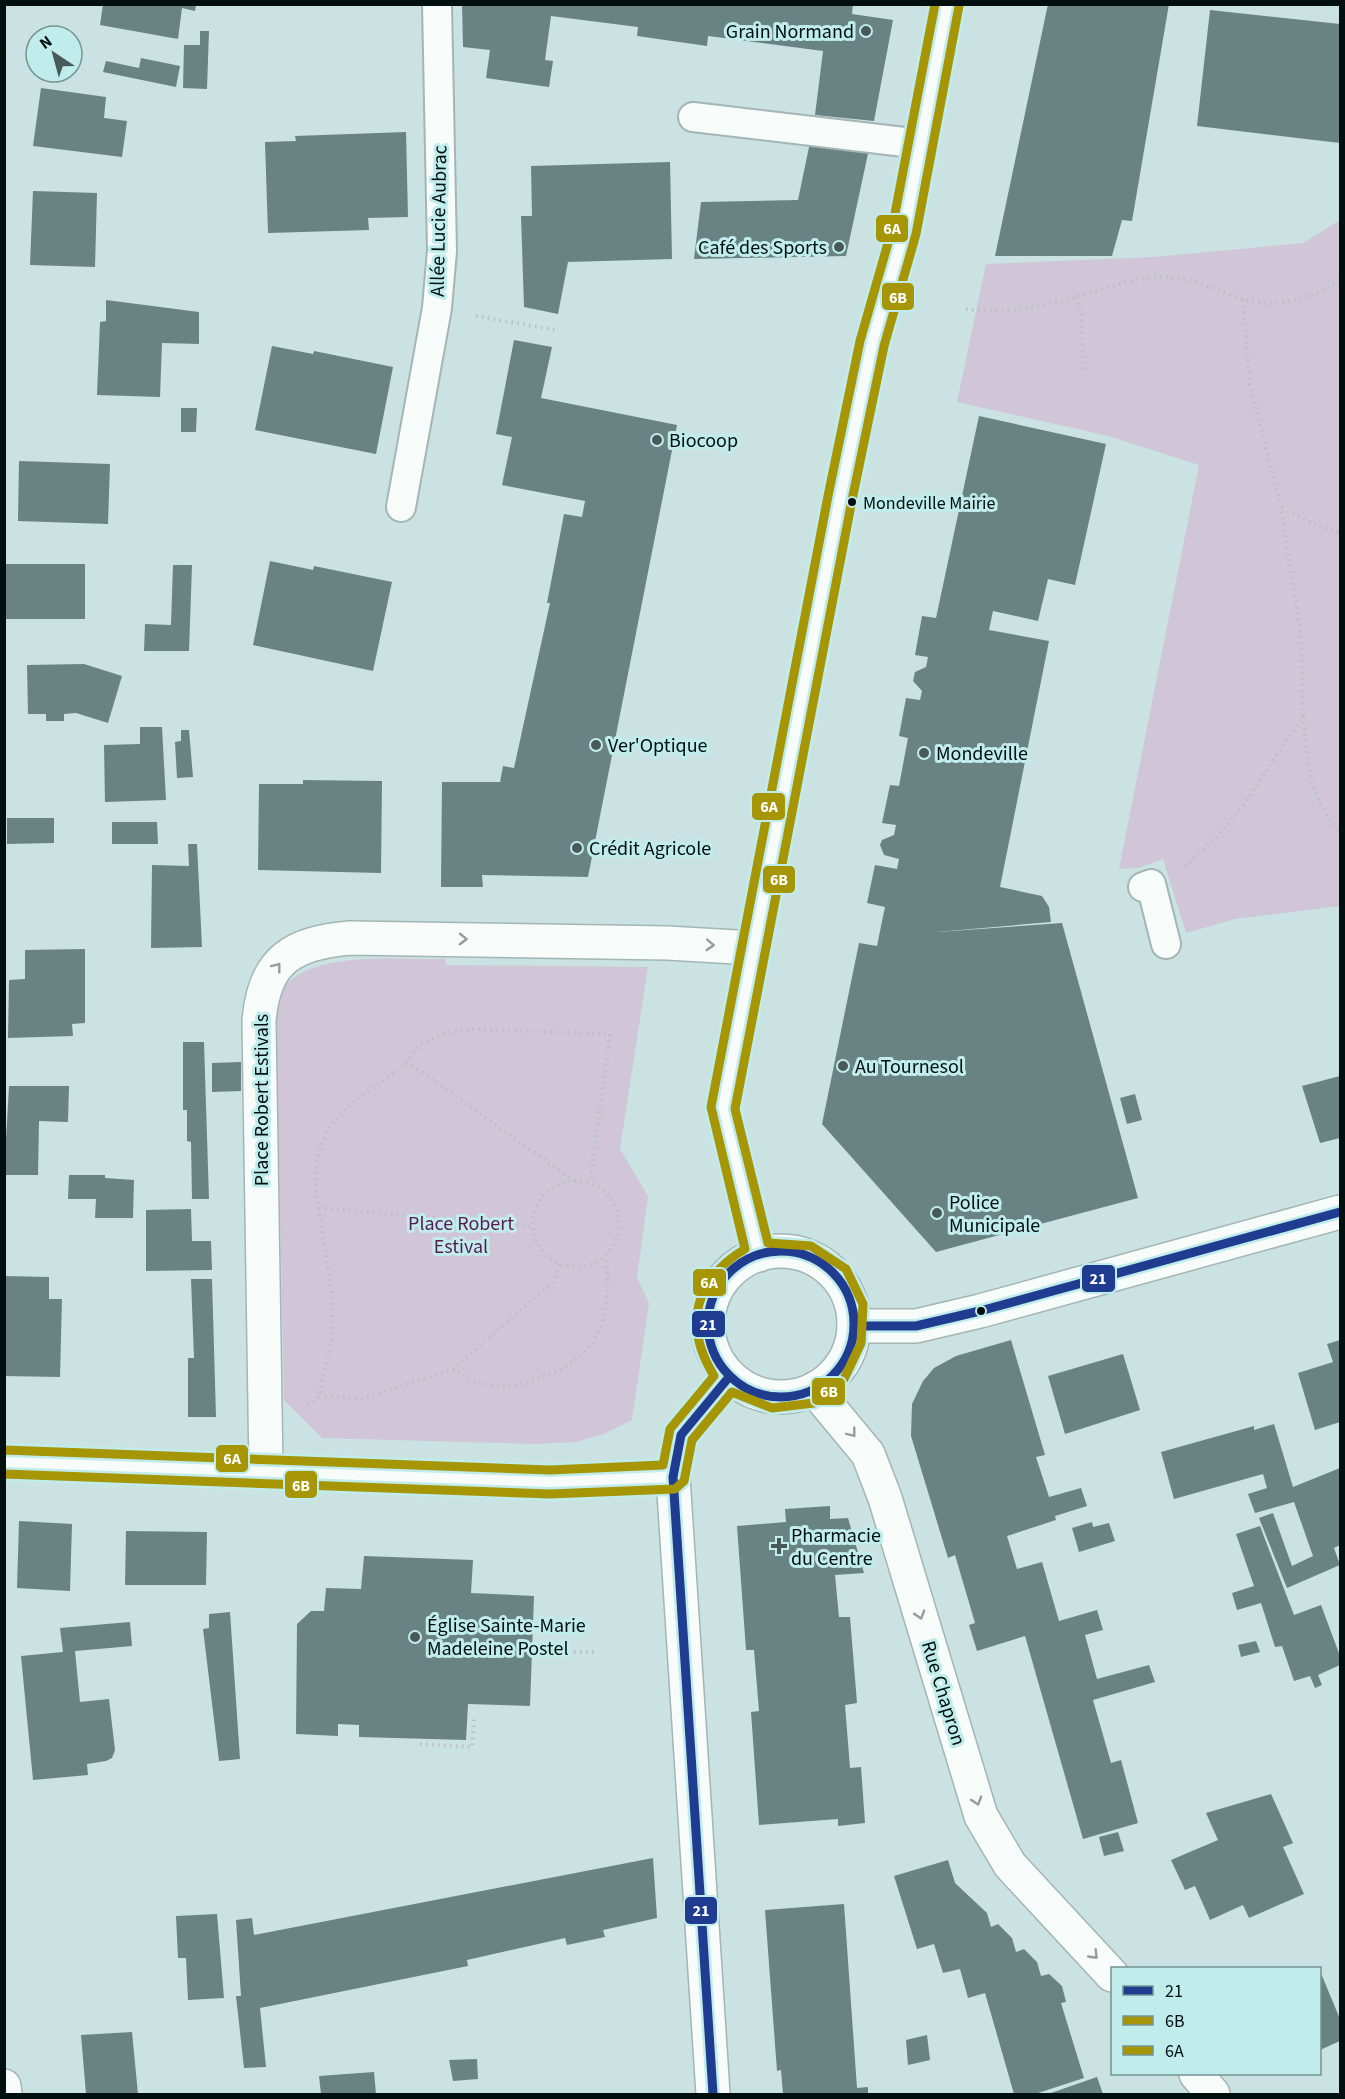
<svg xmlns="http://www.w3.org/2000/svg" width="1345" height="2099" font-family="'Source Sans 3',sans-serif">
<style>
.green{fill:#d0c6d7}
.building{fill:#698383}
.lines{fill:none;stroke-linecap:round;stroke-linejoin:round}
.service-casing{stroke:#a3b5b5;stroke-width:32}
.minor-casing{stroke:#a3b5b5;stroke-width:36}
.tertiary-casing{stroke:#a3b5b5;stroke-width:36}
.path{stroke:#bac1c1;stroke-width:4;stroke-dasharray:1.5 4.5;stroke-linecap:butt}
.service{stroke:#f7fbfa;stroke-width:28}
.minor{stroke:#f7fbfa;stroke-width:33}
.tertiary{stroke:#f7fbfa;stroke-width:33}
.bus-1-casing{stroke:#c0eceb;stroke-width:14}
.bus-2-casing{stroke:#c0eceb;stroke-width:14}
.bus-3-casing{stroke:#c0eceb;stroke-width:14}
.bus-1{stroke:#1f3c90;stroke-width:9}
.bus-2{stroke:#a69505;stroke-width:9}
.bus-3{stroke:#a69505;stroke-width:9}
.oneway{stroke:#959d9c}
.poi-dot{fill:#485958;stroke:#c0eceb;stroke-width:2}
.bus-dot{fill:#020f0f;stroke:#c0eceb;stroke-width:2}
.labels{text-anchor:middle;stroke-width:6;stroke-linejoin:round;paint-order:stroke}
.bus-label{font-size:18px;fill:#020f0f;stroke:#c0eceb;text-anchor:start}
.poi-label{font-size:20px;fill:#020f0f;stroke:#c0eceb;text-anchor:start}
.street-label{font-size:20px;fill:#020f0f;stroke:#c0eceb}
.park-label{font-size:20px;fill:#571a51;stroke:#c0eceb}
.line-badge{stroke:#c0eceb;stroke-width:2}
.badge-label{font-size:16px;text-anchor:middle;font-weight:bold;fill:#fff}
</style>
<rect width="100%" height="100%" fill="#cae2e1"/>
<!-- green -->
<path class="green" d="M1340 220V906L1235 919 1186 933 1163 859 1138 868 1119 869 1199 465 1108 436 957 402 986 264 1153 257 1303 243Z
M445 959 446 965 648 967 620 1149 648 1196 637 1278 649 1303 632 1420 604 1434 576 1442 536 1444 322 1438 284 1400 276 1017C277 1007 279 994 285 986 314 950 403 960 445 959Z"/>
<!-- building -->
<path class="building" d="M103 4H196L195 11 182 8 178 39 100 25Z
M462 4H853L852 14 893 20 874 121 815 115 823 51 708 36 707 46 637 36 638 27 551 16 545 60 553 61 549 87 486 78 490 50 463 47Z
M1048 4H1169L1132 221 1122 220 1112 256H995Z
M1210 10 1340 24V143L1197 126Z
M200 31H209L207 89 183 88 184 45H200Z
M141 58 180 66 176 87 103 72 106 61 139 68Z
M41 88 106 97 104 118 127 121 122 157 33 146Z
M406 132 408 217 368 218 369 230 268 233 265 142 296 141 295 136Z
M832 142 869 149 846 256 694 259 701 202 798 200 809 147Z
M670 162 672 259 568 262 558 314 524 307 521 216H532L531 166Z
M33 191 97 193 95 267 30 265Z
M106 300 199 312V344L162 343 160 397 97 395 100 322 106 321Z
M514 340 552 347 541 398 677 425 588 877 482 875 483 887H441L442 782H500L503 766 514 768 550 603H547L564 514 582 517 585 501 502 485 512 437 496 434Z
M272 346 313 354 314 351 393 367 376 454 255 430Z
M181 408H197L196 432H181Z
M979 416 1106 444 1075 585 1048 579 1038 621 993 611 989 630 1049 641 1000 887 1042 896 1049 907 1051 922 937 932 1062 923 1138 1198 936 1252 822 1124 859 943 877 946 879 936 885 907 867 903 875 865 897 869 899 859 884 855 880 845 882 840 894 835 896 825 882 823 890 785 899 786 908 738 899 736 906 698 920 700 922 691 913 681 915 672 926 667 928 657 915 655 922 616 936 618Z
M19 461 110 464 108 524 18 521Z
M270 561 313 570 314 566 392 582 373 671 253 645Z
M4 564H85V619H4Z
M173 565H192L189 651H144L145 624 171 625Z
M84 664 122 676 108 723 76 713 64 714V721H46V714H28L27 665Z
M140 727H162L166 800 105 802 104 745 140 744Z
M181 730H189L193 777 177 778 175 742 181 741Z
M303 780 382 781 381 873 258 870 259 784H303Z
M7 818H54V843L7 844Z
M112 822H157L158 844H112Z
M188 844H197L202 947 151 948 152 865 189 866Z
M85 949V1023L72 1024 73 1036 8 1038 9 980 25 979V950Z
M183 1042H204L209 1199H192L191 1142 187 1141V1110H183Z
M241 1062V1091L212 1092V1063Z
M1340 1076V1138L1320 1143 1302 1086Z
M9 1086H69L68 1122 39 1121 38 1175H4Z
M1135 1094 1142 1120 1127 1124 1120 1098Z
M69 1175H105V1178L134 1180 133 1218H95L96 1199H68Z
M191 1209 192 1241H211L212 1270 146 1271V1210Z
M4 1276 49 1277V1299H62L60 1377 4 1376Z
M191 1279H212L216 1417H188V1358H194Z
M1011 1340 1045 1455 1036 1457 1049 1497 1081 1488 1087 1506 1055 1516 1056 1520 1007 1536 1017 1569 1042 1562 1059 1621 1097 1610 1103 1630 1085 1635 1097 1679 1149 1665 1155 1682 1093 1700 1111 1763 1121 1760 1138 1823 1083 1839 1025 1636 977 1651 969 1625 975 1623 955 1555 948 1558 911 1436 912 1404 923 1381 934 1368 956 1356Z
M1340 1340V1422L1315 1430 1298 1373 1333 1362 1327 1344Z
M1123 1354 1140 1410 1065 1434 1048 1376Z
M1274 1424 1293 1487 1340 1468V1545L1334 1548 1340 1565 1287 1588 1259 1518 1273 1513 1292 1566 1313 1556 1294 1502 1255 1513 1248 1494 1267 1488 1263 1474 1174 1499 1161 1452 1254 1426V1430Z
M830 1506V1519L848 1518 864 1573 835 1575 839 1617H850L857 1703 845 1705 850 1768 861 1767 865 1823 838 1826V1819L759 1825 751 1712 759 1711 754 1650H746L737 1526 786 1522 785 1509Z
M19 1521 72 1524 70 1591 17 1588Z
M1092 1522 1093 1527 1109 1523 1115 1541 1079 1552 1072 1528Z
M1260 1526 1294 1615 1321 1605 1340 1656V1665L1318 1675 1322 1685 1315 1688 1310 1676 1294 1681 1282 1646 1275 1647 1261 1603 1237 1610 1232 1593 1254 1586 1236 1534Z
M126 1531 207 1532 206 1585H125Z
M364 1556 473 1560 471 1593 534 1596 530 1706 468 1704 466 1740 359 1737V1725L338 1724V1736L296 1734 297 1624 311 1611H324L326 1588 361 1589Z
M230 1612 240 1759 219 1761 203 1629 209 1628V1614Z
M130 1622 132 1646 75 1651 80 1702 109 1699 115 1750 112 1758 106 1761 87 1764 88 1775 33 1780 21 1656 63 1652 60 1628Z
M1256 1641 1260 1652 1241 1657 1238 1645Z
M1271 1794 1293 1843 1283 1847 1304 1894 1249 1918 1243 1905 1210 1920 1195 1886 1185 1890 1171 1860 1218 1840 1206 1813Z
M1118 1832 1124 1851 1104 1856 1099 1837Z
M653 1858 657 1918 603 1930 605 1937 567 1945 565 1938 467 1960 468 1966 260 2008 266 2067 244 2068 236 1996H241L236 1920 252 1918 254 1935Z
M948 1860 955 1883 987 1913 991 1927 998 1924 1012 1938 1016 1952 1024 1949 1037 1962 1041 1976 1049 1974 1062 1986 1066 2002 1061 2003 1084 2078 1035 2094H1014L985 1993 968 1998 960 1969 943 1973 934 1944 917 1949 894 1876Z
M844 1904 857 2088 868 2087V2094H783L781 2070 777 2071 765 1910Z
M217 1914 224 1998 188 2000 186 1958H178L176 1916Z
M1320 1971 1340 2019V2041L1320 2050Z
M132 2032 138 2094H86L81 2035Z
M927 2035 930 2060 908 2065 906 2040Z
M477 2059 478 2079 453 2081 449 2060Z
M374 2072 376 2094H321L319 2076Z
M1097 2077 1103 2094H1048Z"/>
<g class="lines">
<defs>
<path id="service" d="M693 117 921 144
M401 507 437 308 442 251 437 4
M1143 887 1151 884 1166 944"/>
<path id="minor" d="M854 1326H916L980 1311 1340 1212
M814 1389 868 1454 885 1498 981 1816 1010 1865 1112 1975
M4 1462 550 1482 673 1477
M266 1471 259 1021C264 959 293 943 350 938L667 943 754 948
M1196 2074 1213 2094
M4 2086 5 2094"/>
<path id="tertiary" d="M708 1324a73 73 0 1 1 146 0a73 73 0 1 1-146 0Z
M759 1255 723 1109 840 498 872 343 904 232 947 4
M713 2094 673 1477 681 1435 729 1377"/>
</defs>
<!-- service casing -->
<use href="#service" class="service-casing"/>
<!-- minor casing -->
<use href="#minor" class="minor-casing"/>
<!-- tertiary casing -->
<use href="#tertiary" class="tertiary-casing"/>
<!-- path -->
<path class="path" d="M1076 297 1082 314 1083 369
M966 309C1013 315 1055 303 1100 290 1120 284 1141 276 1162 277 1190 277 1215 290 1241 298 1274 310 1313 299 1340 280
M476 316 555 330
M1282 508 1322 528 1340 533
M1303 716C1308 760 1308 799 1340 832
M1185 866 1219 835 1245 803 1303 716 1301 638 1281 508 1250 385 1243 299
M406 1063 428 1076 574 1181
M533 1224a43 43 0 1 1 86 0a43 43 0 1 1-86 0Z
M319 1208 532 1226
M453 1369C462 1374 472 1382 481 1384 507 1389 521 1387 544 1376 557 1371 574 1363 584 1353 607 1328 611 1288 605 1256
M319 1396 364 1398 453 1369 553 1282 560 1264
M307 1405 319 1396 332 1339 333 1301 315 1184 318 1154 327 1130 347 1107 406 1063 421 1044 443 1034 471 1029 610 1034 590 1183
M532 1651 598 1652
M420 1744 472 1747 474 1718"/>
<!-- service -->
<use href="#service" class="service"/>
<!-- minor -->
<use href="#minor" class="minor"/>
<!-- tertiary -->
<use href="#tertiary" class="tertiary"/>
<defs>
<path id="bus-1" d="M708 1324a73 73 0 1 1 146 0a73 73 0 1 1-146 0Z
M854 1326H916L980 1311 1340 1212
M713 2094 673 1477 681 1435 729 1377"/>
<path id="bus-2" d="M4 1474 550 1494 675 1489 684 1481 692 1440 732 1392 772 1408 814 1403 844 1379 861 1343 863 1304 846 1269 811 1246 768 1243 735 1109 852 500 884 346 916 234 959 6"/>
<path id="bus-3" d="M4 1450 550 1470 663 1465 670 1429 714 1376C683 1325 694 1280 745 1249L711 1107 828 496 860 341 892 229 935 4"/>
</defs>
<!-- bus-1 casing -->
<use href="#bus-1" class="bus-1-casing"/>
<!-- bus-2 casing -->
<use href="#bus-2" class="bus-2-casing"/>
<!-- bus-3 casing -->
<use href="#bus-3" class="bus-3-casing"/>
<!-- bus-1 -->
<use href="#bus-1" class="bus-1"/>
<!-- bus-2 -->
<use href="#bus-2" class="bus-2"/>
<!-- bus-3 -->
<use href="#bus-3" class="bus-3"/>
</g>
<!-- one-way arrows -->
<defs><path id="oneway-chevron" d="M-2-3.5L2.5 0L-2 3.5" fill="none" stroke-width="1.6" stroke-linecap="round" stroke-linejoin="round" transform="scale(1.5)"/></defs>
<g class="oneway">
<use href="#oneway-chevron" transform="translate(463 939) rotate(1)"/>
<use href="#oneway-chevron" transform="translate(710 945) rotate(3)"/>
<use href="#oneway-chevron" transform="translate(277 967) rotate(-52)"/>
<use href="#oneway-chevron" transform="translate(852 1433) rotate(52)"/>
<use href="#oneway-chevron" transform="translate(920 1615) rotate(73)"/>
<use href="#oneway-chevron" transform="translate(977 1801) rotate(73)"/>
<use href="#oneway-chevron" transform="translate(1094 1955) rotate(46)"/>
</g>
<!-- markers -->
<g class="poi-dot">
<circle cx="866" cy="31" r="6"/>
<circle cx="839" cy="247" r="6"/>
<circle cx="657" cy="440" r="6"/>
<circle cx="596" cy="745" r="6"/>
<circle cx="924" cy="753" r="6"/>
<circle cx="577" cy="848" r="6"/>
<circle cx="843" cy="1066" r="6"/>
<circle cx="937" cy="1213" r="6"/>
<path d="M776 1537h6v6h6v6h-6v6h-6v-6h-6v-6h6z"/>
<circle cx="415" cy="1637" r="6"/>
</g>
<g class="bus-dot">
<circle cx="852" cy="502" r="5"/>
<circle cx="981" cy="1311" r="5"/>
</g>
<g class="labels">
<!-- bus labels -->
<g class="bus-label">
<text x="863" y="509">Mondeville Mairie</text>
</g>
<!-- poi labels -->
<g class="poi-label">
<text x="854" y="38" text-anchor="end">Grain Normand</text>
<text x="827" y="254" text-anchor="end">Café des Sports</text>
<text x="669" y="447">Biocoop</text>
<text x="608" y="752">Ver'Optique</text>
<text x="936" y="760">Mondeville</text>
<text x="589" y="855">Crédit Agricole</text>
<text x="855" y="1073">Au Tournesol</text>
<text x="949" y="1209">Police<tspan x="949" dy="23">Municipale</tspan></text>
<text x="791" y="1542">Pharmacie<tspan x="791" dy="23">du Centre</tspan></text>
<text x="427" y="1632">Église Sainte-Marie<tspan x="427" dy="23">Madeleine Postel</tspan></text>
</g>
<!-- street labels -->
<g class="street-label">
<text transform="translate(438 221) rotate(-89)" y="7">Allée Lucie Aubrac</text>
<text transform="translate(261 1100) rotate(-90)" y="7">Place Robert Estivals</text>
<text transform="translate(944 1693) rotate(73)" y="7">Rue Chapron</text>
</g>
<!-- park labels -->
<g class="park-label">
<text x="461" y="1230">Place Robert<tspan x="461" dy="23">Estival</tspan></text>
</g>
</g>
<g class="line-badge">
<rect x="875" y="214" width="34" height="29" rx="6" fill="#a69505"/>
<rect x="881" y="282" width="34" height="29" rx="6" fill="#a69505"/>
<rect x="751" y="792" width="35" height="29" rx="6" fill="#a69505"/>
<rect x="762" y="865" width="34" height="29" rx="6" fill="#a69505"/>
<rect x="1081" y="1264" width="35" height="29" rx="6" fill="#1f3c90"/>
<rect x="692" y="1268" width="35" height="29" rx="6" fill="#a69505"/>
<rect x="691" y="1310" width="35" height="28" rx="6" fill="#1f3c90"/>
<rect x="811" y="1377" width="35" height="29" rx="6" fill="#a69505"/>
<rect x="215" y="1444" width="34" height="29" rx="6" fill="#a69505"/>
<rect x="284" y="1470" width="34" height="29" rx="6" fill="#a69505"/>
<rect x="684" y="1896" width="34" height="29" rx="6" fill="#1f3c90"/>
</g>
<g class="badge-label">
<text x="892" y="234">6A</text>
<text x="898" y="303">6B</text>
<text x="769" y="812">6A</text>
<text x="779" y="885">6B</text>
<text x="1098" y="1284">21</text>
<text x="709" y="1288">6A</text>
<text x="708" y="1330">21</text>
<text x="829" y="1397">6B</text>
<text x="232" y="1464">6A</text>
<text x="301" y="1491">6B</text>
<text x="701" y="1916">21</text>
</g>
<!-- border -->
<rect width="1345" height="2099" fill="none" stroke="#020f0f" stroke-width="12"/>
<!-- legend -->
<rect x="1111" y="1967" width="210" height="108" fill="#c0eceb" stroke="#749493" stroke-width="1.5"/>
<rect x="1123" y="1986" width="30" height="9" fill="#1f3c90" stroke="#749493" stroke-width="1.5"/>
<text x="1165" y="1997" font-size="18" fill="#020f0f">21</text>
<rect x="1123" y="2016" width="30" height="9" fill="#a69505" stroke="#749493" stroke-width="1.5"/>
<text x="1165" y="2027" font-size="18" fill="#020f0f">6B</text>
<rect x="1123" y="2046" width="30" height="9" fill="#a69505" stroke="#749493" stroke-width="1.5"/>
<text x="1165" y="2057" font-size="18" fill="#020f0f">6A</text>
<!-- north arrow -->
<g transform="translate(54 54) rotate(324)"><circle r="28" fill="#c0eceb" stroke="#749493" stroke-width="1.5"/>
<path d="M0-4.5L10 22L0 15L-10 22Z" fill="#485958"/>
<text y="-9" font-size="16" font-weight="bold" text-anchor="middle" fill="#020f0f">N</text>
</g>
</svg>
